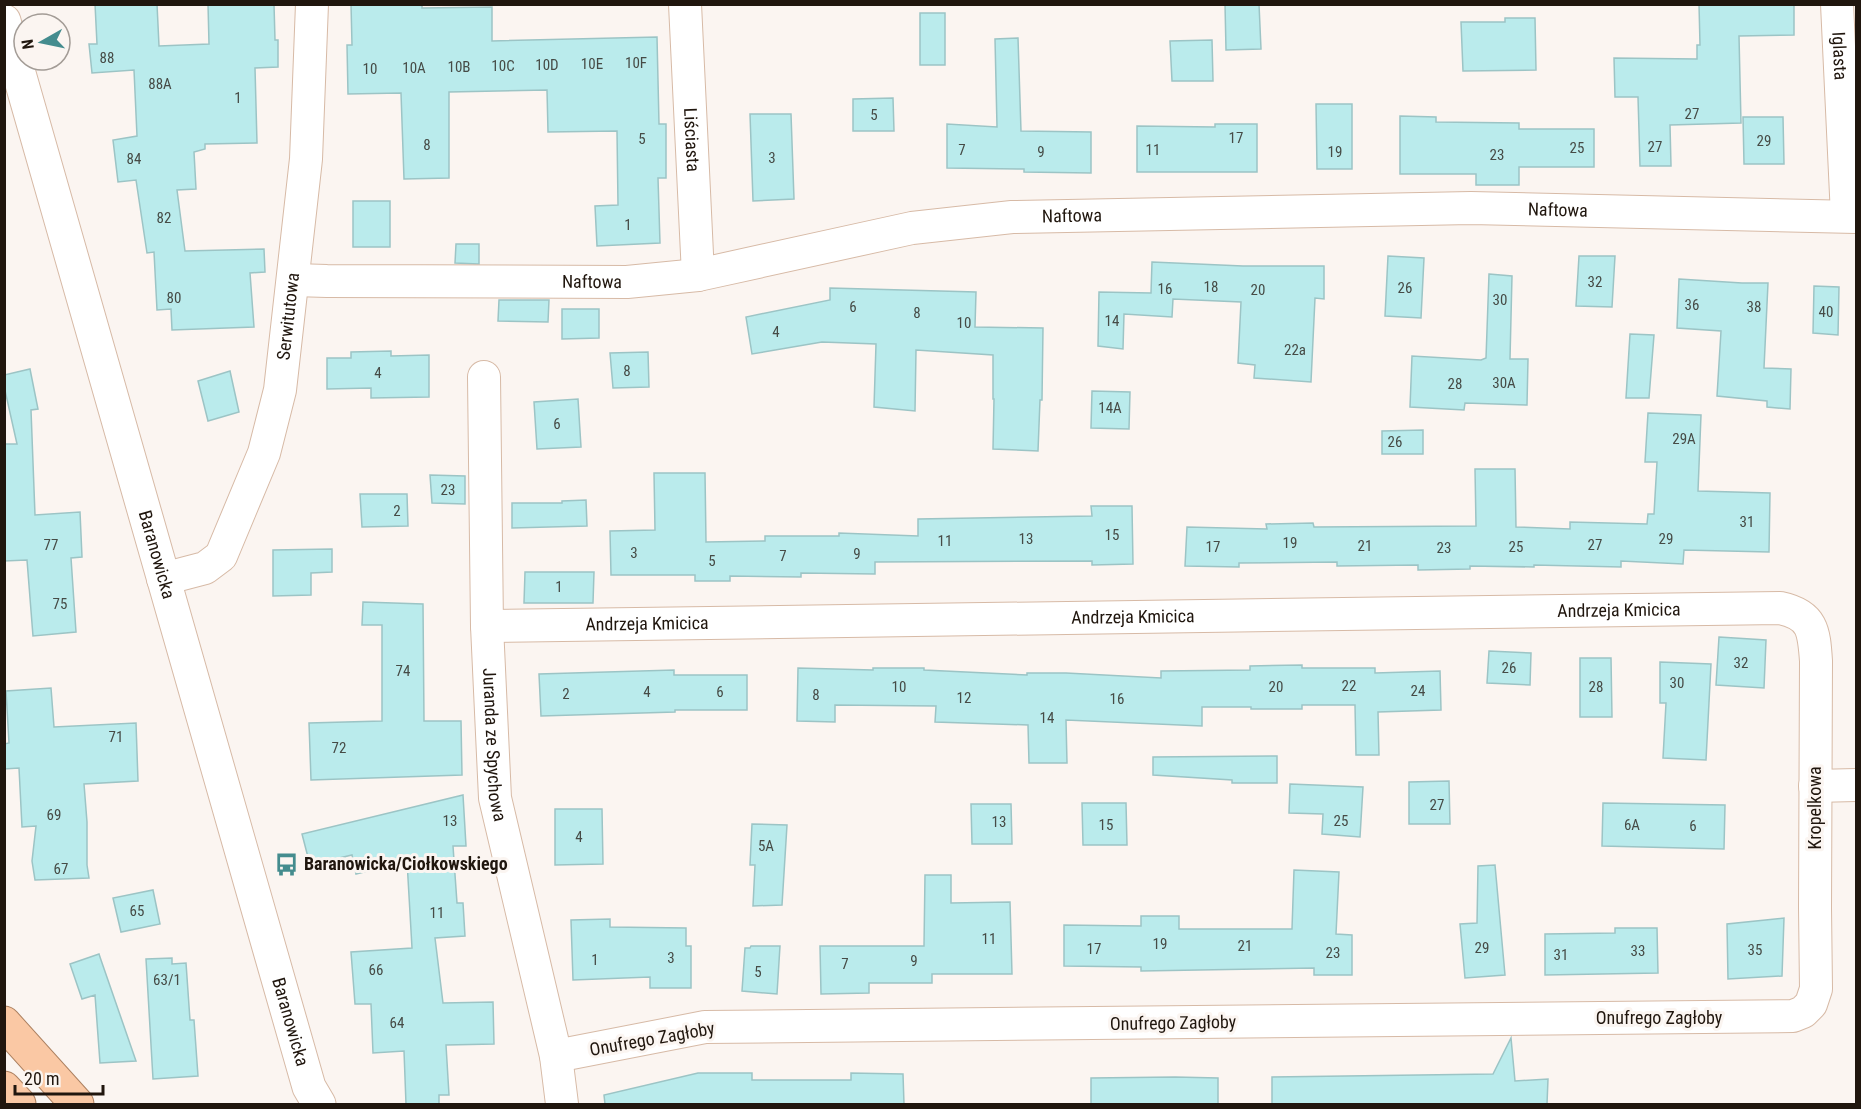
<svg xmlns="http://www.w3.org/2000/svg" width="1861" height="1109" font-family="'Roboto Condensed',sans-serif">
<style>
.building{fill:#baebec;stroke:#9cc4c5;stroke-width:1.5}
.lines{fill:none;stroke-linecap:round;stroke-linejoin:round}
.minor-casing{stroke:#d7baa6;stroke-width:34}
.tertiary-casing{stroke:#d7baa6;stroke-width:35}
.trunk-casing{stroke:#ac8161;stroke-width:35}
.minor{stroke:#fff;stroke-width:32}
.tertiary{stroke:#fff;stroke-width:33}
.trunk{stroke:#fac8a4;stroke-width:33}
.labels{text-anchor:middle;stroke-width:6;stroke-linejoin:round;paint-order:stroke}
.number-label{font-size:15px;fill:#464b46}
.street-label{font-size:18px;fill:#20160e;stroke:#fbf5f1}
.poi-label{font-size:18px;font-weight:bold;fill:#20160e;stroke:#fbf5f1;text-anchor:start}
</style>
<rect width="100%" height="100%" fill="#fbf5f1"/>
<!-- building -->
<path class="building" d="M95 4H157L159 46 209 44 208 4H274L275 40H278V67L255 68 257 143 205 144V149L194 152 196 189 177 190 185 251 264 249 265 272 250 273 254 327 172 330 171 309 157 310 154 252 147 253 136 180 118 182 113 140 137 136 134 70 92 73 89 44H97Z
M351 4H422V8L492 7V41L657 37 659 124H666V178H658L660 243 597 246 595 206 618 205 617 131 548 132 547 90 449 92V178L404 179 401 93 348 94 347 45H352Z
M1225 4H1259L1261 49 1226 50Z
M1699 4H1794V35L1739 36 1741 123 1670 125 1671 166H1640L1638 97H1615L1614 58 1697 59V45H1700Z
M920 13H945V65H920Z
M1505 18H1535L1536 70 1463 71 1461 22H1505Z
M1018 38 1021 131 1091 132V173L1024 172V169L947 168V124L997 127 995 39Z
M1212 40 1213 81H1172L1170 41Z
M893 98 894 131H853V99Z
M1316 104H1352V169H1317Z
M750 114H791L794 199 753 201Z
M1400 116 1436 117V122L1519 123V129H1594V167H1519V185H1476V174H1400Z
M1743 117H1783L1784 164H1744Z
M1215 124H1257V172H1137V126L1215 127Z
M353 201H390V247H353Z
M456 244H479V264L455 263Z
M1388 256 1424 258 1421 318 1385 316Z
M1579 256H1615L1612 307 1576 306Z
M1152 262 1243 266H1324V299L1315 298 1311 382 1254 378 1255 365 1238 363 1241 302 1173 299 1172 317 1124 314 1123 349 1098 346 1099 292 1151 293Z
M1489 274 1512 276 1510 359H1528L1527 405 1465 403 1464 410 1410 407 1412 356 1481 360 1486 358Z
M1679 279 1742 283H1768L1764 368 1791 369 1790 409 1767 407V401L1717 396 1721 331 1677 328Z
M1814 286 1839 287 1838 335 1813 333Z
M830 288 976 292 975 327 1043 328 1042 400H1040L1038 451 993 449 994 399H993V355L916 350 915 411 874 407 876 344 822 342 752 354 746 317 830 300Z
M499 300H549L548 322 498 321Z
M562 309H599V338L562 339Z
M1630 334 1654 335 1649 398H1626Z
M391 351V356L429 355V397L371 398V388L327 389V358H351V352Z
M648 352 649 387 613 388 610 353Z
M30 369 38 409 31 410 35 515 80 512 82 557 71 558 76 632 33 636 27 560 4 561V444H17L4 386V375Z
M230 371 239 412 208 421 198 381Z
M1092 391 1130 392 1129 429 1091 428Z
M578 399 581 447 537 449 534 402Z
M1648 413 1701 415 1698 491 1770 493 1769 552 1684 550 1683 564 1621 561V567L1534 565V567L1470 566V569L1418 570V565L1337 566V562L1239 563V567L1185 566 1187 527 1267 529 1266 524 1313 523 1314 527 1476 526 1475 469H1515L1516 527 1570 529V522L1647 524 1648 514H1654L1657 462H1645Z
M1423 430V454H1382V431Z
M654 473H705L706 542 765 541V536H839V533L918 536V519L1092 516 1091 506H1132L1133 564 1092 565V561L875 562V574L801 573V577L730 576V581H695V575H611L610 531 655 530Z
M430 475 465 476V504L432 503Z
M360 494H407L408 526 362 527Z
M586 500 587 526 512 528V503H562V501Z
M332 549V572L311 573V595L273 596V550Z
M525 572H594L593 603H524Z
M363 602 423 604 424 721H461L462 775 311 780 309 723 382 721V625H362Z
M1719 637 1766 640 1764 688 1716 685Z
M1489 651 1531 653 1530 685 1487 683Z
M1580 658H1611L1612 717H1580Z
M1660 662 1711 664 1706 760 1663 758 1666 703H1660Z
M1302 665V668H1375V673L1440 671 1441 710 1378 712 1379 755H1356L1355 705H1302V709H1251V707H1202V726L1066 720 1067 763H1029L1028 725 935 722 936 706 835 705V722L797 721 798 668 873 670V668H924V670L1027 675V673H1066L1161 678V671L1250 670V666Z
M674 670V675H747V710H675V712L541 716 539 674Z
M51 688 54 727 136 723 138 781 84 784 87 822V865L89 878 35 880 32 861 36 826 22 827 19 768 4 769V744L9 743 6 691Z
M1277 756V783H1232V780L1153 775V757Z
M1449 781 1450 824H1409V782Z
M1290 784 1363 787 1360 837 1322 834 1323 814 1289 813Z
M463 795 466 846H453L457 903H463L465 936 435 938 443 1003 493 1002 494 1044 446 1045 449 1095H439V1104H406L404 1051 373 1053 371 1004H355L351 952 412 948 407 861 356 874 352 855 310 865 302 834Z
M1082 803H1126L1127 845H1083Z
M1603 803 1725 805 1724 849 1602 846Z
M971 804H1011L1012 844H972Z
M555 809H602L603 864 555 865Z
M752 824 787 825 782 905 753 906 755 865H750Z
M1495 865 1505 975 1465 978 1460 924 1477 923 1478 866Z
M1294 870 1339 872 1336 934 1352 935V975H1314V968L1141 971V967L1064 966V925L1141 926V916H1179V929H1292Z
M925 875H951V903L1010 902 1012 974H932V983H869V993L821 994 820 946H924Z
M153 890 160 924 121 932 113 898Z
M1784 918 1782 976 1728 979 1727 924Z
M610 919V927L686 928V946H691V988H650V977L573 980 571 920Z
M1615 928H1657L1658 973 1545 975V934L1615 933Z
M751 946H780L777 994 742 991 745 948H750Z
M99 954 101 960 136 1061 100 1063 95 995 82 999 70 964Z
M172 958V964L186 963 190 1020H194L198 1076 153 1079 146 959Z
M1511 1038 1515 1081 1548 1079 1547 1104H1272V1077L1493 1074Z
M698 1073H752V1080H851V1073L903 1074 904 1104H605L604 1095Z
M1175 1077 1218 1078V1104H1091V1078Z"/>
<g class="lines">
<defs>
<g id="minor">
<path id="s1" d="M685 4 698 275"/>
<path id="s2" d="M1837 4 1847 216"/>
<path id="s3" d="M294 280 327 281 627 282 698 275 912 228 1012 217 1471 208 1856 217"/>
<path id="s4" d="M484 377 487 626 495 798 556 1056 562 1104"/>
<path id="s5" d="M163 579 205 568 221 556 264 453 280 390 306 159 312 4"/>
<path id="s6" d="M487 626 1780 608C1813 615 1814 631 1816 661L1815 908 1816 989 1811 1004 1803 1012 1793 1016 705 1027 556 1056"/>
<path d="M1815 786 1856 785"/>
</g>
<g id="tertiary">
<path id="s7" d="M4 21 309 1087 319 1104"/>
</g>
<path id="trunk" d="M4 1023 77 1104
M4 1088 19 1104"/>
</defs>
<!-- minor casing -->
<use href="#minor" class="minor-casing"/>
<!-- tertiary casing -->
<use href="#tertiary" class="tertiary-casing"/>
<!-- trunk casing -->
<use href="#trunk" class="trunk-casing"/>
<!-- minor -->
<use href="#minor" class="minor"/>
<!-- tertiary -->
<use href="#tertiary" class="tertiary"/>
<!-- trunk -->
<use href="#trunk" class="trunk"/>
</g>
<!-- icons -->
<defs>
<symbol id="bus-bare" viewBox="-9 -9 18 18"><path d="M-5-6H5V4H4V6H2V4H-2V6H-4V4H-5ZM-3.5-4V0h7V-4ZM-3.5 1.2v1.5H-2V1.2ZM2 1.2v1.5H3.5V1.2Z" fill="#448c8e" stroke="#fbf5f1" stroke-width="2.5" paint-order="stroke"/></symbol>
</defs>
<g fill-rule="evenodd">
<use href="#bus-bare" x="270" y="848" width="33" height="33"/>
</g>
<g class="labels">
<!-- number labels -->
<g class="number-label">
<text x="107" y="63">88</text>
<text x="636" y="68">10F</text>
<text x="592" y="69">10E</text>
<text x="547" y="70">10D</text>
<text x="503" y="71">10C</text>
<text x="459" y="72">10B</text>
<text x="414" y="73">10A</text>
<text x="370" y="74">10</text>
<text x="160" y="89">88A</text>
<text x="238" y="103">1</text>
<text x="1692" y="119">27</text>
<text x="874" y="120">5</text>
<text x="1236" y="143">17</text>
<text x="642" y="144">5</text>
<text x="1764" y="146">29</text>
<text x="427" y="150">8</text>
<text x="1655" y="152">27</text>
<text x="1577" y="153">25</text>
<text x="962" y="155">7</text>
<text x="1153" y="155">11</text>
<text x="1041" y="157">9</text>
<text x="1335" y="157">19</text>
<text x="1497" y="160">23</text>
<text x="772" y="163">3</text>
<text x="134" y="164">84</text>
<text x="164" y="223">82</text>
<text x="628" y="230">1</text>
<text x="1595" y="287">32</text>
<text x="1211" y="292">18</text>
<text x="1405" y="293">26</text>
<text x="1165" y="294">16</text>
<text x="1258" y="295">20</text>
<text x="174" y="303">80</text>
<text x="1500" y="305">30</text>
<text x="1692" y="310">36</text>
<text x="853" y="312">6</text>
<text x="1754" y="312">38</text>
<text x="1826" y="317">40</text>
<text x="917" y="318">8</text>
<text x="1112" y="326">14</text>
<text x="964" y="328">10</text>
<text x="776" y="337">4</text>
<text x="1295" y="355">22a</text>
<text x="627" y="376">8</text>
<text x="378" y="378">4</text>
<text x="1504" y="388">30A</text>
<text x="1455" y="389">28</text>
<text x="1110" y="413">14A</text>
<text x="557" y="429">6</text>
<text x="1684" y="444">29A</text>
<text x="1395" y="447">26</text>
<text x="448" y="495">23</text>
<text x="397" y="516">2</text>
<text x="1747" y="527">31</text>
<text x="1112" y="540">15</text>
<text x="1026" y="544">13</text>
<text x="1666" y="544">29</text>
<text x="945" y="546">11</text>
<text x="1290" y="548">19</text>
<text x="51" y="550">77</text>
<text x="1595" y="550">27</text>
<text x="1365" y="551">21</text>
<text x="1213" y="552">17</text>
<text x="1516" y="552">25</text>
<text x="1444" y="553">23</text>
<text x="634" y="558">3</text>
<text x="857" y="559">9</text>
<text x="783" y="561">7</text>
<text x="712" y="566">5</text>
<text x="559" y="592">1</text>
<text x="60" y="609">75</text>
<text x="1741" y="668">32</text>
<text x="1509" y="673">26</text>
<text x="403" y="676">74</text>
<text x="1677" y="688">30</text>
<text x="1349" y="691">22</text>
<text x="899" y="692">10</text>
<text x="1276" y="692">20</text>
<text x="1596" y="692">28</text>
<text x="1418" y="696">24</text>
<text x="647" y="697">4</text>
<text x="720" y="697">6</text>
<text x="566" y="699">2</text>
<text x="816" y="700">8</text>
<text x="964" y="703">12</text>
<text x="1117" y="704">16</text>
<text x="1047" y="723">14</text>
<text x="116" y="742">71</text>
<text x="339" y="753">72</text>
<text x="1437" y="810">27</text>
<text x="54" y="820">69</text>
<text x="450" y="826">13</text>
<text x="1341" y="826">25</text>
<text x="999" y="827">13</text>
<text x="1106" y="830">15</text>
<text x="1632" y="830">6A</text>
<text x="1693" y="831">6</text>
<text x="579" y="842">4</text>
<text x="766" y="851">5A</text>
<text x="61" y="874">67</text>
<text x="137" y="916">65</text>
<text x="437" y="918">11</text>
<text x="989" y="944">11</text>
<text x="1160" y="949">19</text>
<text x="1245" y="951">21</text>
<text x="1482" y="953">29</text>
<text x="1094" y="954">17</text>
<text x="1755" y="955">35</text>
<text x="1638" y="956">33</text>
<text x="1333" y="958">23</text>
<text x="1561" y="960">31</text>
<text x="671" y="963">3</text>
<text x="595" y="965">1</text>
<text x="914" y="966">9</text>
<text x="845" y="969">7</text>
<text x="376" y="975">66</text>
<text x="758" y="977">5</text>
<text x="167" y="985">63/1</text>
<text x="397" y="1028">64</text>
</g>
<!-- street labels -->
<g class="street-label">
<text dy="6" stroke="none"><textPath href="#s2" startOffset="52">Iglasta</textPath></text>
<text dy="6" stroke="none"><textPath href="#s1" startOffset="136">Liściasta</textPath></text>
<text dy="6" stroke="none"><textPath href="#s3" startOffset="1270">Naftowa</textPath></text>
<text dy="6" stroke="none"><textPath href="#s3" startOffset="784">Naftowa</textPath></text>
<text dy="6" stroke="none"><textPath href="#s3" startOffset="298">Naftowa</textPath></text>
<text dy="6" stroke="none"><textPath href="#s5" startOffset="314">Serwitutowa</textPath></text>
<text dy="6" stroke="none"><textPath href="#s7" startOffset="555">Baranowicka</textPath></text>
<text dy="6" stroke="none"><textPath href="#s6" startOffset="1132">Andrzeja Kmicica</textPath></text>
<text dy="6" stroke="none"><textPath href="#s6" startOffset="646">Andrzeja Kmicica</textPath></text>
<text dy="6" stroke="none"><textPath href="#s6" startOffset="160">Andrzeja Kmicica</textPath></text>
<text dy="6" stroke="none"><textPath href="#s4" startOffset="368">Juranda ze Spychowa</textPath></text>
<text transform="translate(1815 808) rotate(-90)" y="6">Kropelkowa</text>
<text x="1659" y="1024">Onufrego Zagłoby</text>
<text dy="6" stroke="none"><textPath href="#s7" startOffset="1041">Baranowicka</textPath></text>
<text transform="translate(1173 1023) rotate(-1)" y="6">Onufrego Zagłoby</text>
<text transform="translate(652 1039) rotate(-10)" y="6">Onufrego Zagłoby</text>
</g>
<!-- poi labels -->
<g class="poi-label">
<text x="304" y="870">Baranowicka/Ciołkowskiego</text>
</g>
</g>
<!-- border -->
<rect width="1861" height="1109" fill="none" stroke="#20160e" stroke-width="12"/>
<!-- north arrow -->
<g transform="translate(42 42) rotate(261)"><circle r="28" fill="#fbf5f1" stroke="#a39c96" stroke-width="1.5"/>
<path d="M0-4.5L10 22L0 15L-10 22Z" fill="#448c8e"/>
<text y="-9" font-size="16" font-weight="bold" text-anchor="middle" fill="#20160e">N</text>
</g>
<!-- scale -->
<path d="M15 1085v9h88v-9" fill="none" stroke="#20160e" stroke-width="3"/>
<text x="24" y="1085" font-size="18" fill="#20160e" stroke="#fbf5f1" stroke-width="4.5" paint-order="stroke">20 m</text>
</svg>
